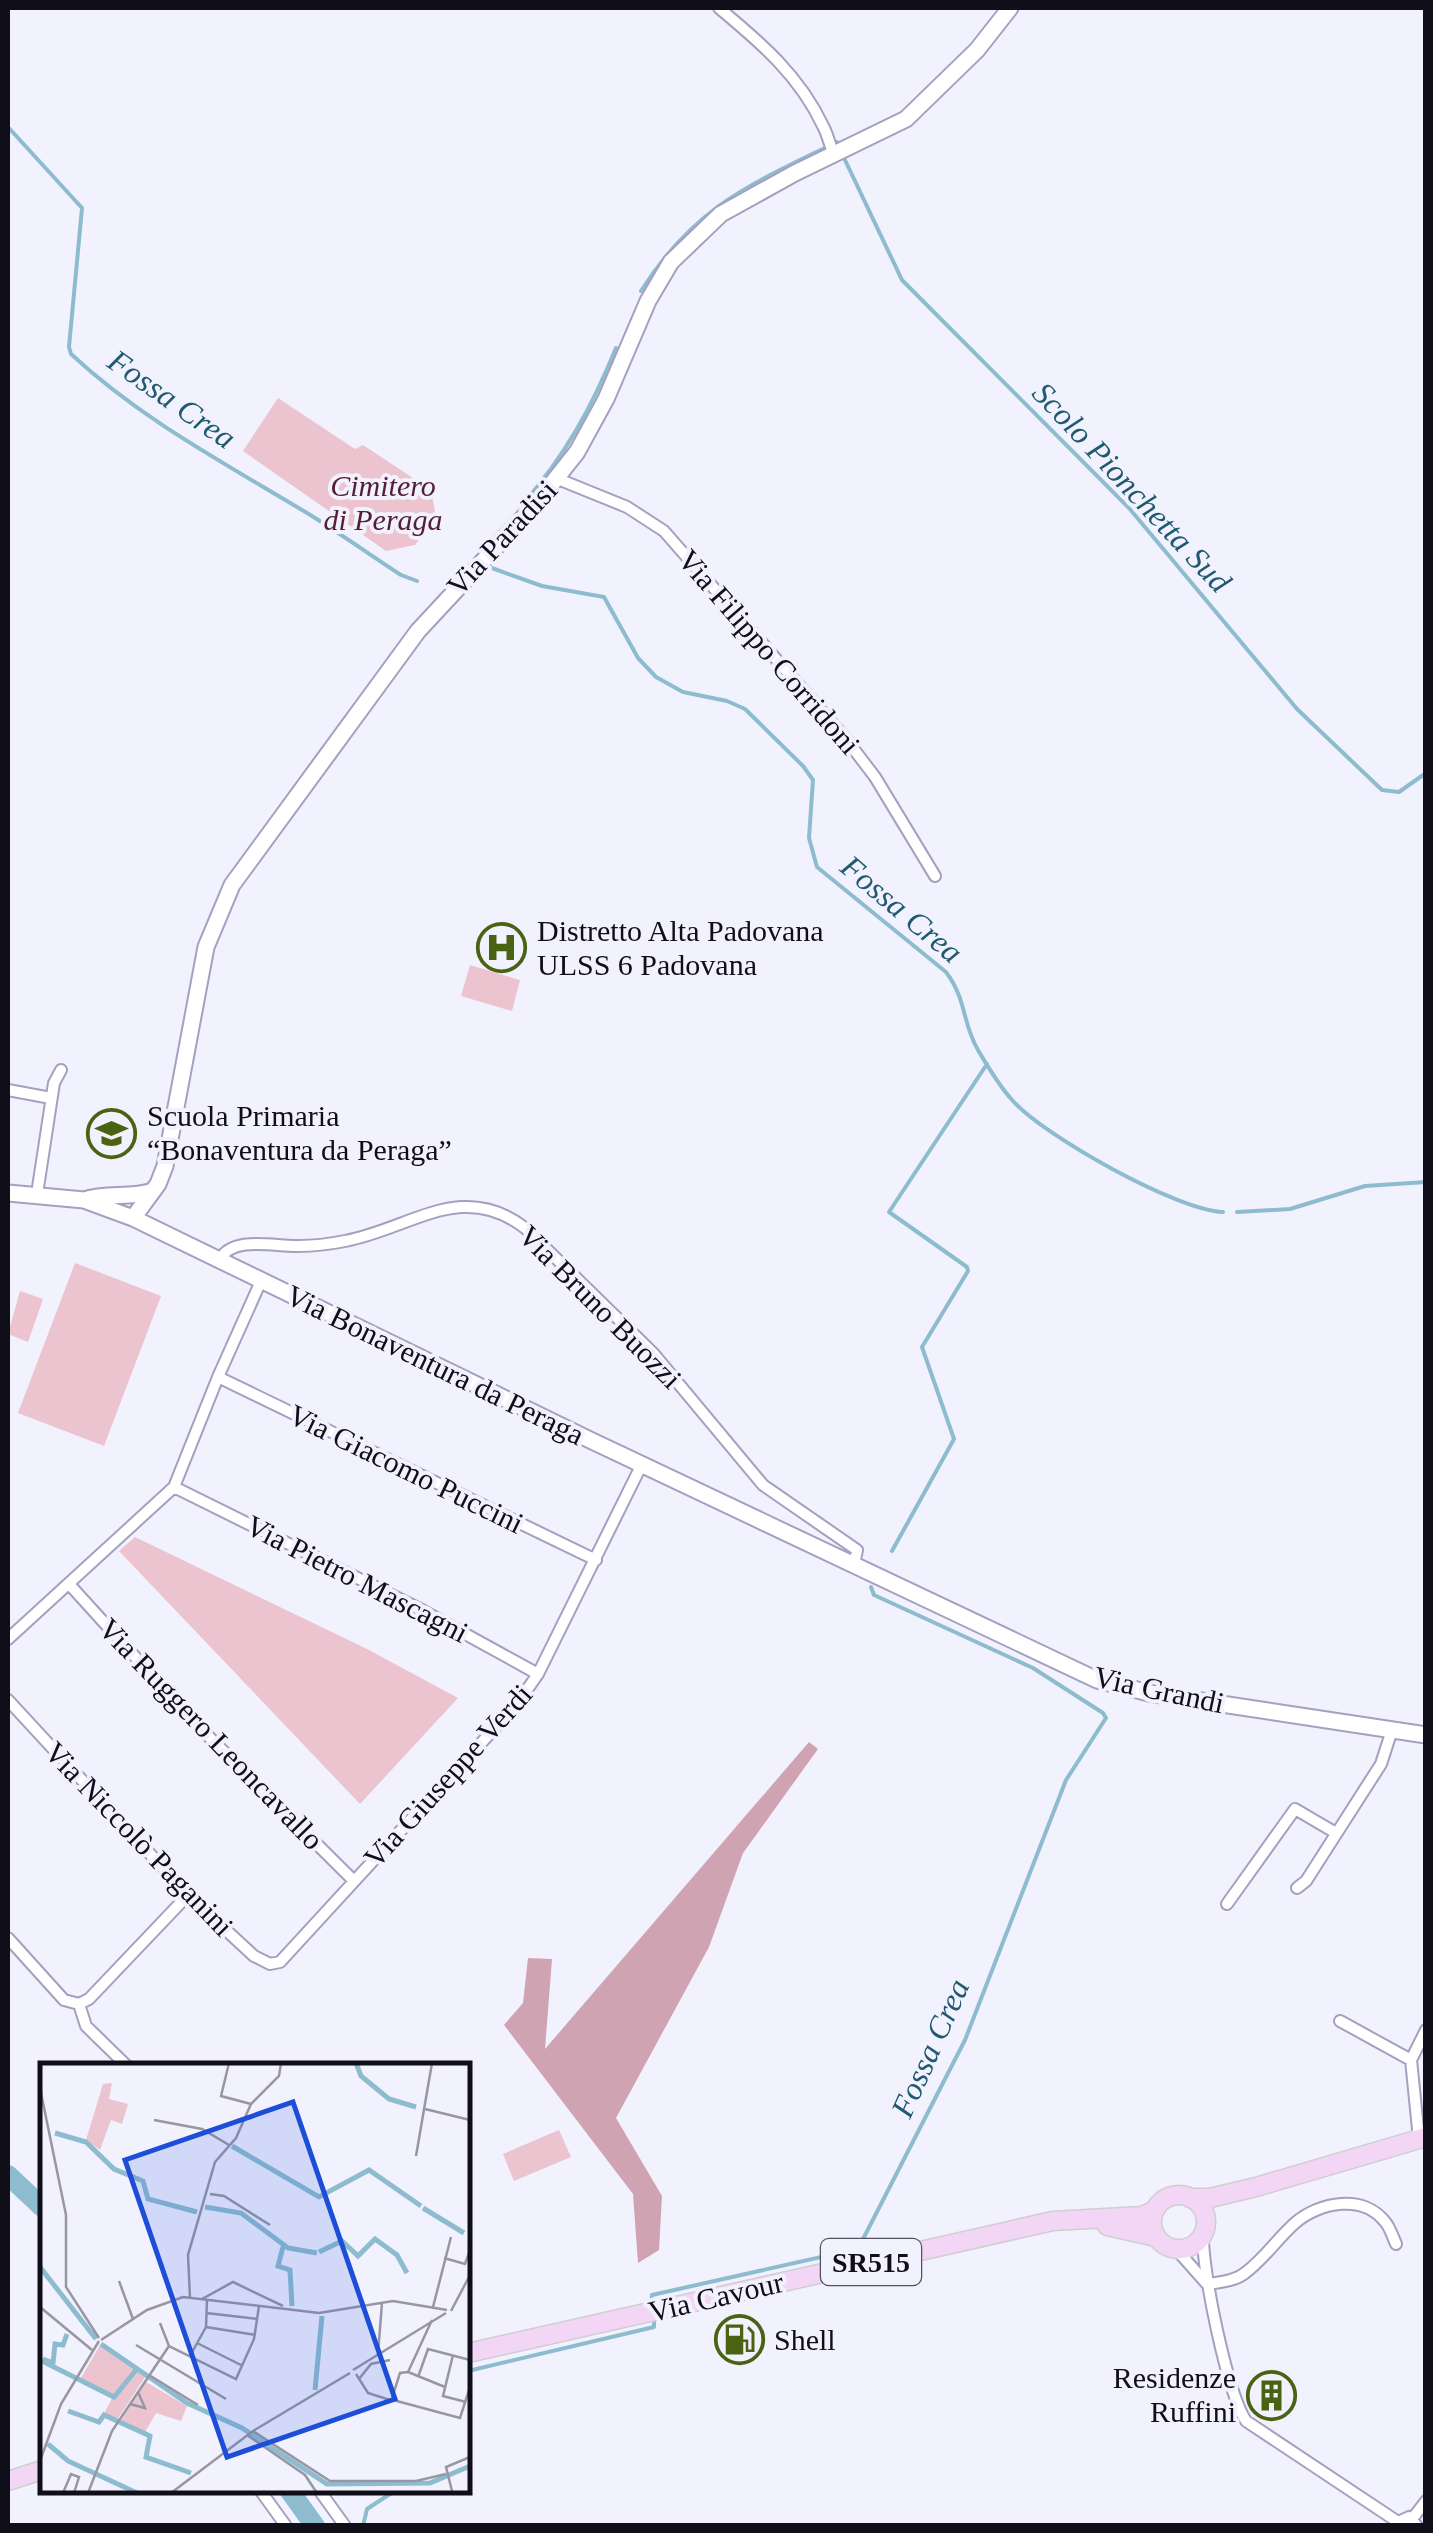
<svg xmlns="http://www.w3.org/2000/svg" width="1433" height="2533" font-family="Georgia,serif">
<style>
.green{fill:#ebc4d0}
.forest{fill:#cfa3b1}
.lines{fill:none;stroke-linecap:round;stroke-linejoin:round}
.stream{stroke:#8ebccf;stroke-width:4}
.river{stroke:#8ebccf;stroke-width:20}
.street-casing{stroke:#a4a0bf;stroke-width:14}
.secondary-casing{stroke:#a4a0bf;stroke-width:19}
.primary-casing{stroke:#cfcfd1;stroke-width:21}
.street{stroke:#fff;stroke-width:10}
.secondary{stroke:#fff;stroke-width:15}
.primary{stroke:#f3d5f5;stroke-width:18}
.labels{text-anchor:middle;stroke-width:8;stroke-linejoin:round;paint-order:stroke}
.shield{fill:#f2f1fe;stroke:#54525e;stroke-width:2.5}
.shield-label{font-size:28px;font-weight:bold;fill:#100e19}
.park-label{font-size:30px;font-style:italic;fill:#541d34;stroke:#f2f1fe}
.street-label{font-size:30px;fill:#100e19;stroke:#f2f1fe}
.poi-label{font-size:30px;fill:#100e19;stroke:#f2f1fe;text-anchor:start}
.water-label{font-size:32px;font-style:italic;fill:#1f5a6f;stroke:#f2f1fe}
.inset-river{fill:none;stroke:#8ebccf;stroke-width:5}
.inset-road{fill:none;stroke:#9896a2;stroke-width:2.5}
.view{fill:#1d4ed8;fill-opacity:0.15;stroke:#1d4ed8;stroke-width:5}
.inset-edge{fill:none;stroke:#100e19;stroke-width:5}
</style>
<rect width="100%" height="100%" fill="#f2f1fe"/>
<!-- green -->
<path class="green" d="M278 398 355 449 363 445 431 490 436 517 429 525 421 521 414 532 421 537 415 545 386 551 243 451Z
M470 965 520 980 512 1011 461 996Z
M75 1263 161 1296 104 1446 18 1413Z
M20 1291 43 1299 28 1342 8 1334Z
M135 1537 367 1649 458 1698 360 1804 119 1551Z
M559 2130 571 2157 514 2181 503 2154Z"/>
<!-- forest -->
<path class="forest" d="M809 1742 818 1749 743 1853 709 1947 616 2118 662 2196 659 2250 638 2263 633 2194 504 2025 523 2003 528 1958 552 1959 545 2049Z"/>
<g class="lines">
<!-- stream -->
<path class="stream" d="M8 127 82 208 69 347 71 354C143 421 228 465 312 516 342 535 372 556 401 575L417 581
M845 160 902 280 1129 508 1297 709 1382 790 1399 792 1426 773
M641 291C695 206 750 185 837 142L839 145
M523 504C565 456 592 407 616 348
M489 567 542 586 604 597 638 658 656 677 683 692 727 701 745 709 803 766 813 780 809 838 817 867 946 972C967 1000 962 1023 978 1050 988 1067 999 1086 1013 1101 1044 1136 1178 1211 1223 1212
M1237 1212 1290 1209 1365 1186 1426 1182
M892 1551 954 1439 922 1347 968 1271 967 1267 889 1212 987 1064
M651 2303 652 2295 848 2251 860 2245 965 2040 1066 1780 1106 1718 1103 1713 1033 1668 874 1595 871 1587
M468 2371 654 2327V2317
M363 2526 367 2509 396 2490"/>
<!-- river -->
<path class="river" d="M8 2175 42 2207
M289 2490 315 2526"/>
<defs>
<path id="street" d="M719 8C761 43 799 75 823 126 828 135 830 146 834 155
M558 479 627 507 664 531 846 739 875 777 935 876
M8 1090 51 1098
M37 1194 54 1083 61 1070
M220 1259C234 1235 275 1247 299 1246 314 1246 330 1244 345 1241 410 1229 462 1179 525 1228L653 1353 763 1485 857 1550 854 1565
M218 1377 596 1560
M174 1487 418 1608 538 1674
M69 1584 196 1724 354 1881
M8 1639 174 1487 218 1377 261 1281
M8 1700 188 1895 254 1956 270 1964 280 1962 517 1704 538 1674 642 1464
M1297 1888 1306 1881 1381 1764 1392 1730
M1227 1904 1295 1809 1336 1833
M8 1938 64 2000 79 2004 86 2026 127 2066
M79 2004 89 1999 188 1895
M1340 2021 1411 2060
M1419 2139 1411 2060 1426 2030
M1203 2235C1202 2270 1227 2392 1246 2421L1398 2522 1409 2517 1417 2526
M1176 2249 1207 2284
M1208 2284C1220 2282 1235 2281 1245 2273 1264 2259 1277 2239 1295 2223 1319 2202 1364 2193 1386 2223 1390 2228 1393 2237 1396 2244
M260 2490 286 2526
M319 2490 345 2526
M1412 2519 1426 2501"/>
<path id="secondary" d="M8 1193 84 1200 133 1218 590 1440 1097 1680 1149 1693 1426 1735
M84 1200C107 1192 131 1199 153 1191
M133 1218 158 1184 165 1166 206 947 232 885 418 631 535 505 577 452 606 399 648 301 671 262 721 214 795 173 906 119 977 50 1010 8"/>
<path id="primary" d="M1152 2222a27 27 0 1 1 54 0a27 27 0 1 1-54 0Z
M1190 2198H1210L1256 2187 1426 2137
M1107 2226 1156 2237
M468 2353 1053 2221 1142 2216 1155 2210
M8 2481 42 2470"/>
</defs>
<!-- street casing -->
<use href="#street" class="street-casing"/>
<!-- secondary casing -->
<use href="#secondary" class="secondary-casing"/>
<!-- primary casing -->
<use href="#primary" class="primary-casing"/>
<!-- street -->
<use href="#street" class="street"/>
<!-- secondary -->
<use href="#secondary" class="secondary"/>
<!-- primary -->
<use href="#primary" class="primary"/>
</g>
<!-- icons -->
<defs>
<symbol id="hospital-ring" viewBox="-11 -11 22 22"><circle r="9.5" fill="#f2f1fe" stroke="#4a6312" stroke-width="1.5"/><path d="M-5-5h3v3.5h4V-5h3V5h-3V1.5h-4V5h-3Z" fill="#4a6312"/></symbol>
<symbol id="school-ring" viewBox="-11 -11 22 22"><circle r="9.5" fill="#f2f1fe" stroke="#4a6312" stroke-width="1.5"/><path d="M0-5L7-2L0 1L-7-2ZM-4 1L0 2.5L4 1V4Q0 6-4 4Z" fill="#4a6312"/></symbol>
<symbol id="fuel-ring" viewBox="-11 -11 22 22"><circle r="9.5" fill="#f2f1fe" stroke="#4a6312" stroke-width="1.5"/><path d="M-5.5-6h7V0h2V4h1.3V-2.5L3-4.5l.8-.8L6-3V5H2.5V1h-1V6h-7ZM-4.2-4.7v3.2H.2V-4.7Z" fill="#4a6312"/></symbol>
<symbol id="building-ring" viewBox="-11 -11 22 22"><circle r="9.5" fill="#f2f1fe" stroke="#4a6312" stroke-width="1.5"/><path d="M-4-6H4V6H1V3H-1V6H-4ZM-2.5-4.3h1.7v1.8h-1.7ZM.8-4.3h1.7v1.8H.8ZM-2.5-1h1.7V.8h-1.7ZM.8-1h1.7V.8H.8Z" fill="#4a6312"/></symbol>
</defs>
<g fill-rule="evenodd">
<use href="#hospital-ring" x="474" y="920" width="55" height="55"/>
<use href="#school-ring" x="84" y="1106" width="55" height="55"/>
<use href="#fuel-ring" x="712" y="2312" width="55" height="55"/>
<use href="#building-ring" x="1244" y="2368" width="55" height="55"/>
</g>
<g class="labels">
<!-- shield labels -->
<rect class="shield" x="821" y="2239" width="100" height="46" rx="8"/>
<g class="shield-label">
<text x="871" y="2272">SR515</text>
</g>
<!-- park labels -->
<g class="park-label">
<text x="383" y="496">Cimitero<tspan x="383" dy="34">di Peraga</tspan></text>
</g>
<!-- street labels -->
<g class="street-label">
<text transform="translate(502 538) rotate(-47)" y="10">Via Paradisi</text>
<text transform="translate(769 652) rotate(49)" y="10">Via Filippo Corridoni</text>
<text transform="translate(600 1307) rotate(45)" y="10">Via Bruno Buozzi</text>
<text transform="translate(435 1365) rotate(26)" y="10">Via Bonaventura da Peraga</text>
<text transform="translate(406 1469) rotate(26)" y="10">Via Giacomo Puccini</text>
<text transform="translate(357 1579) rotate(27)" y="10">Via Pietro Mascagni</text>
<text transform="translate(1159 1690) rotate(12)" y="10">Via Grandi</text>
<text transform="translate(211 1734) rotate(46)" y="10">Via Ruggero Leoncavallo</text>
<text transform="translate(448 1776) rotate(-48)" y="10">Via Giuseppe Verdi</text>
<text transform="translate(139 1839) rotate(46)" y="10">Via Niccolò Paganini</text>
<text transform="translate(716 2297) rotate(-13)" y="10">Via Cavour</text>
</g>
<!-- poi labels -->
<g class="poi-label">
<text x="537" y="941">Distretto Alta Padovana<tspan x="537" dy="34">ULSS 6 Padovana</tspan></text>
<text x="147" y="1126">Scuola Primaria<tspan x="147" dy="34">“Bonaventura da Peraga”</tspan></text>
<text x="774" y="2350">Shell</text>
<text x="1236" y="2388" text-anchor="end">Residenze<tspan x="1236" dy="34">Ruffini</tspan></text>
</g>
<!-- water labels -->
<g class="water-label">
<text transform="translate(172 399) rotate(35)" y="11">Fossa Crea</text>
<text transform="translate(1132 487) rotate(47)" y="11">Scolo Pionchetta Sud</text>
<text transform="translate(902 909) rotate(40)" y="11">Fossa Crea</text>
<text transform="translate(930 2048) rotate(-66)" y="11">Fossa Crea</text>
</g>
</g>
<!-- overview -->
<g transform="translate(40 2063)">
<rect width="430" height="430" fill="#f2f1fe"/>
<path d="M72 20 69 36 88 41 82 61 71 57 60 87 46 77 63 21ZM60 282 105 314 77 357 64 351 73 333 41 315ZM106 319 147 343 141 358 116 350 104 371 80 359Z" fill="#ebc4d0"/>
<path class="inset-river" d="M316 0 321 13 349 36 376 44M15 70 46 79 74 106 103 118 108 136 157 149M192 83 279 134 329 107 381 143M165 144 201 150 248 185 277 190M383 145 424 170M243 184 238 203 250 207 252 243M279 189 302 178 318 193 335 176 357 192 367 210M0 204 56 276M61 281 147 340 202 365 287 421 390 420 430 403M3 296 13 300 15 281 23 282 27 271M0 297 74 334 96 307M275 327 282 253M28 348 59 359 64 352 110 373 106 394 151 410M8 381 28 398 97 430"/>
<path class="inset-road" d="M189 0 181 33 211 41M0 25 26 152V224L59 275M385 46 430 57M114 57 162 66 189 82M376 93 392 0M170 131 184 133 230 162M404 195 425 201 430 187M79 218 93 256M150 235 148 192 175 99 196 75 211 41 239 13 241 0M162 236 193 219 243 243M0 244 52 287M393 244 411 174M411 248 430 212M166 250 218 256M392 257 368 309 405 324M120 260 129 283 196 316 214 276 219 243M166 264 216 272M61 277 107 247 143 234 279 250 353 238 407 247M157 280 203 303M96 282 186 336M338 291 342 240M413 292 403 333 426 339M150 293 166 264 167 237M313 307 406 250M316 311 328 330 353 338M109 312 158 342M378 314 388 286 430 297M319 316 331 301 350 297M352 335 360 310 368 309M353 337 420 355 430 324M90 341 105 345 98 329M213 368 290 418H376L406 411M207 372 265 412 277 430M1 395 21 341 59 278M412 428 406 404 430 394M23 430 31 411 39 414 34 430M48 430 72 368 129 283M131 430 213 368 310 310"/>
<path class="view" d="M253 39 355 336 187 394 85 97Z"/>
<rect width="430" height="430" class="inset-edge"/>
</g>
<!-- border -->
<rect width="1433" height="2533" fill="none" stroke="#100e19" stroke-width="20"/>
</svg>
